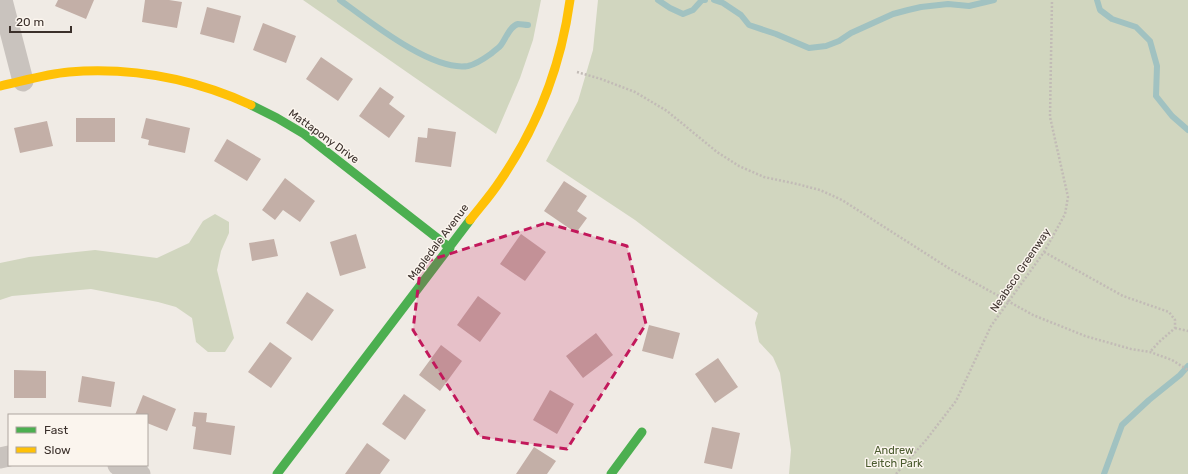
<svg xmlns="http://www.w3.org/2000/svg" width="1188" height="474" font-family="Rubik,sans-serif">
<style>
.green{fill:#d1d6bf}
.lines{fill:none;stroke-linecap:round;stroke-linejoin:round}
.stream{stroke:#a1c2c1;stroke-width:6}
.building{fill:#c3afa7}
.path{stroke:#c2bbb6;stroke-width:2.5;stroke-dasharray:2 2;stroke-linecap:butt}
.street{stroke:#c9c3be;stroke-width:21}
.fast{stroke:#4caf50;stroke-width:9}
.slow{stroke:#ffc107;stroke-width:9}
.marked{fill:#c2185b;fill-opacity:0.2;stroke:#c2185b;stroke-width:3;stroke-dasharray:8 5;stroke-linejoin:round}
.labels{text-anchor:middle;stroke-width:3;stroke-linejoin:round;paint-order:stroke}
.street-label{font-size:11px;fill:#3b302b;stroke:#fbf5ee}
.park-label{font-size:11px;fill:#4a5a2e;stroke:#fbf5ee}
</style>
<rect width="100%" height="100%" fill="#f0ebe5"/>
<!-- green -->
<path class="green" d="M303 0H541L533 40 520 78 496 134Z
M598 0H1188V474H789L791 450 780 373 773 357 759 342 755 323 758 313 635 220 546 161 578 101 593 50Z
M215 214 229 222V233L221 251 217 270 234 338 225 352H208L196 342 192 318 176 307 158 302 91 289 12 296 0 300V263L29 257 95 250 157 258 189 243 203 221Z"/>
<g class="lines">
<!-- stream -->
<path class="stream" d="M340 0C369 21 432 72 468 66 477 64 485 58 492 53 495 50 499 48 501 45 506 38 510 26 518 24 521 24 525 25 528 25
M658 0 670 8 683 14 693 10 702 0H705
M714 0 723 3 741 15 749 25 776 34 809 48 826 46 839 41 851 33 893 14 908 10 921 7 948 4 969 6 994 0
M1097 0 1100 10 1112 19 1136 27 1150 41 1157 66 1156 96 1172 116 1188 130
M1104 474 1122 425 1149 400 1180 375 1188 366"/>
</g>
<!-- building -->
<path class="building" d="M58 0H94L86 19 55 6Z
M145 0H169L182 2 177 28 142 22Z
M207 7 241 16 234 43 200 34Z
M263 23 296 36 286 63 253 50Z
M321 57 353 79 338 101 306 79Z
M380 87 394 97 389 104 405 116 389 138 359 116Z
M76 118H115V142H76Z
M146 118 190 128 185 153 148 145 149 140 141 138Z
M47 121 53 146 20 153 14 128Z
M428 128 456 132 451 167 415 162 418 137 427 138Z
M227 139 261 159 247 181 214 161Z
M285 178 315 201 300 222 283 210 275 220 262 210Z
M564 181 587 196 577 211 587 218 576 233 544 211Z
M356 234 366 268 340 276 330 242Z
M521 234 546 252 525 281 500 264Z
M274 239 278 256 252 261 249 243Z
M307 292 334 310 312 341 286 323Z
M478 296 501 313 480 342 457 325Z
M649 325 680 333 673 359 642 351Z
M596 333 613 355 583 378 566 356Z
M270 342 292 358 271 388 248 372Z
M441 345 462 361 440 391 419 375Z
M718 358 738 387 715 403 695 374Z
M14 370 46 371V398H14Z
M82 376 115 382 111 407 78 402Z
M550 390 574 404 557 434 533 420Z
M404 394 426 410 405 440 382 424Z
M143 395 176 409 167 431 147 423V415H135Z
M194 412 207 413 206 422 235 426 231 455 193 449 196 427 192 426Z
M712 427 740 433 732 469 704 463Z
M367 443 390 460 380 474H345Z
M534 447 556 461 547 474H516Z"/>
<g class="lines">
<!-- path -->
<path class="path" d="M577 72 601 79 635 92 667 111 717 152 739 166 764 177 797 184 820 190 842 200 950 269 1033 315 1085 336 1131 349 1150 352 1172 360 1188 370
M1044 252 1123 296 1169 312 1175 320V328L1159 342 1150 352
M1175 328 1188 331
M896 474 926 440 956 401 991 326 1044 252 1065 214 1068 197 1050 117 1052 0"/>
<!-- street -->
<path class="street" d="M2 0 23 81
M0 458 9 456
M118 465 140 474"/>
<!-- fast -->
<path class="fast" d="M251 105 277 118 304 134 450 248
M277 474 470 220
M611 474 642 432"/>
<!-- slow -->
<path class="slow" d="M0 86C23 81 46 74 69 72 132 67 194 79 251 105
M470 220C480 207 491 195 500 181 538 126 561 66 570 0"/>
</g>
<!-- marked area -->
<path class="marked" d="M546 223 627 246 646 324 567 449 480 437 413 330 421 263Z"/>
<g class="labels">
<!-- street labels -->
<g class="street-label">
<text transform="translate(324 136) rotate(36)" y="4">Mattapony Drive</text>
<text transform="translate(438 242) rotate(-53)" y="4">Mapledale Avenue</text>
<text transform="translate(1020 270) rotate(-56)" y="4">Neabsco Greenway</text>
</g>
<!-- park labels -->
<g class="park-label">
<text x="894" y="454">Andrew<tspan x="894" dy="13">Leitch Park</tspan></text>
</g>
</g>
<!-- legend -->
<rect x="8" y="414" width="140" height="52" fill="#fbf5ee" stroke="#aea6a0"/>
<rect x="16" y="427" width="20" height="6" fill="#4caf50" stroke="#aea6a0"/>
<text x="44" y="434" font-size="12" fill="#3b302b">Fast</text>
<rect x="16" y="447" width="20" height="6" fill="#ffc107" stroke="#aea6a0"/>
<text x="44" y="454" font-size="12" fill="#3b302b">Slow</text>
<!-- scale -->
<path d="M10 26v6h61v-6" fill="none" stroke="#3b302b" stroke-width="2"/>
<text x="16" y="26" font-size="12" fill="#3b302b" stroke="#fbf5ee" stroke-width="3" paint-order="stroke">20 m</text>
</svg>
